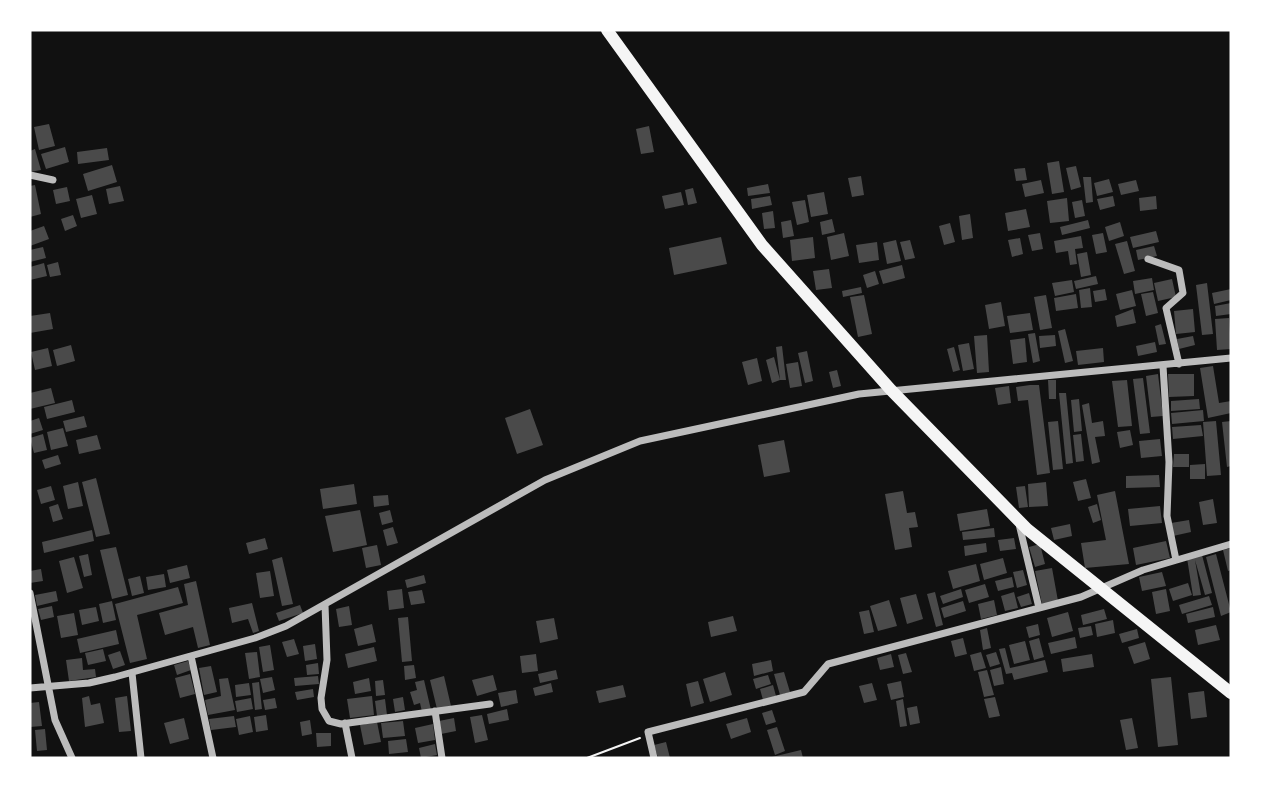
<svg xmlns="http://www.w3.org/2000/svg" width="1261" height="788" font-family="Karla,sans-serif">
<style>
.building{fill:#4a4a4a}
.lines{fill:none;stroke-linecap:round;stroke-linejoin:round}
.path{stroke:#f5f5f5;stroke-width:2}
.minor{stroke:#bcbcbc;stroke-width:7}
.trunk{stroke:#f5f5f5;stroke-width:12}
</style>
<rect width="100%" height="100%" fill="#111"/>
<!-- building -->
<path class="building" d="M49 124 55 146 39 150 34 127Z
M649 126 654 152 641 154 636 129Z
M65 147 69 162 46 169 41 154Z
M107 148 109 160 78 164 77 152Z
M35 149 41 170 30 172V151Z
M1059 161 1064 192 1052 194 1047 163Z
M112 165 117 182 88 191 83 174Z
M1076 166 1081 187 1071 190 1066 168Z
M1025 168 1027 180 1016 181 1014 169Z
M861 176 864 195 852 197 848 178Z
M1083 177H1091L1093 202 1086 203Z
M1109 179 1113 192 1097 196 1094 183Z
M1041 180 1044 193 1025 197 1022 184Z
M1136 180 1139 191 1121 195 1118 184Z
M768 184 770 193 748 196 747 188Z
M35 185 41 214 30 217V186Z
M120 186 124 201 109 204 106 189Z
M67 187 70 201 56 204 53 190Z
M693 188 697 203 688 205 685 190Z
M681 192 684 205 665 209 662 196Z
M824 192 828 214 811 217 807 195Z
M92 195 97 214 81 218 76 199Z
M770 196 772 205 752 209 751 199Z
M1113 196 1115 206 1100 210 1097 199Z
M1156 196 1157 209 1140 211 1139 198Z
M1067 198 1069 221 1050 223 1047 201Z
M805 200 809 222 797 225 792 202Z
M1082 200 1085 216 1075 218 1072 202Z
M1026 209 1030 227 1008 231 1005 213Z
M773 211 775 228 764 229 762 213Z
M970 214 973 238 962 240 959 216Z
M73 215 77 226 65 231 61 219Z
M832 219 835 232 822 235 820 222Z
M791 220 794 236 783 238 781 222Z
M1088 220 1090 228 1062 235 1060 227Z
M1120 222 1124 236 1109 241 1105 227Z
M950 223 955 242 944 245 939 226Z
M44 226 49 239 30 246V231Z
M1156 231 1159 242 1133 248 1130 237Z
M844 233 849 256 831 260 827 237Z
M1040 233 1043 249 1032 251 1028 235Z
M1103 233 1107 252 1096 254 1092 235Z
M1081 236 1083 248 1075 249 1077 264 1070 265 1068 251 1056 253 1054 241Z
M721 237 727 264 674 275 669 248Z
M813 237 815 258 792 261 790 240Z
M1020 238 1023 254 1012 257 1008 240Z
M896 240 901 261 887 264 883 243Z
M910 240 915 258 905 260 900 242Z
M1127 241 1135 271 1124 274 1115 244Z
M877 242 879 260 859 263 856 245Z
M1154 246 1157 256 1138 260 1136 250Z
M43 247 46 258 30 262V250Z
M1087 252 1091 275 1081 277 1077 254Z
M58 262 61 275 50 277 47 265Z
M44 263 47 276 30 280V267Z
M902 265 905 278 883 284 879 271Z
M829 269 832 288 816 290 813 271Z
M875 271 879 284 867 288 863 275Z
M1096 276 1098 284 1076 289 1074 281Z
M1152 278 1154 290 1135 294 1133 281Z
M1172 279 1176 297 1158 301 1154 283Z
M1072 280 1074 292 1055 296 1052 283Z
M1207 283 1213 334 1202 335 1196 285Z
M861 287 862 293 843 297 842 291Z
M1090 288 1092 307 1081 308 1079 290Z
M1105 289 1107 300 1095 302 1093 291Z
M1231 289V300L1214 304 1212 293Z
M1132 290 1136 306 1120 310 1116 294Z
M1153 292 1158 313 1146 316 1141 294Z
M1076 294 1078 308 1056 311 1054 298Z
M864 295 872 334 858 337 850 297Z
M1046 295 1052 328 1040 330 1034 297Z
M1001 302 1005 326 989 329 985 305Z
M1231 303V314L1216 316 1215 306Z
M1133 309 1136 323 1117 327 1115 316Z
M1193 309 1195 332 1176 334 1174 311Z
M50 313 53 329 30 333V316Z
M1030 313 1033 330 1010 333 1007 316Z
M1229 318 1231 349 1217 350 1215 319Z
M1161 324 1166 344 1159 345 1155 326Z
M1065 329 1073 361 1065 363 1058 331Z
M1035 333 1040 361 1033 363 1028 334Z
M987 335 989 372 977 373 974 336Z
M1055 335 1056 346 1040 348 1039 336Z
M1193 336 1195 345 1179 349 1177 339Z
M1025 338 1027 362 1013 364 1010 340Z
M1155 342 1157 352 1138 356 1136 346Z
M969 343 974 369 963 371 958 345Z
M71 345 75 361 57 366 53 350Z
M782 346 786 380H780L776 347Z
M954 347 960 370 953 372 947 349Z
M48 348 52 366 35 370 31 352Z
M1103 348 1104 362 1078 365 1076 351Z
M807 351 813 381 805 383 798 353Z
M774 357 780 380 772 383 766 360Z
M757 358 762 381 748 385 742 362Z
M798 362 802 386 790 388 786 364Z
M1213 366 1219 403 1231 401V413L1208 418 1200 368Z
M837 370 841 386 833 388 829 372Z
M1158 374 1163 416 1151 417 1146 376Z
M1168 374H1194V396L1169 397Z
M1143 378 1150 433 1140 434 1133 379Z
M1048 380H1056V399H1049Z
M1127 380 1132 426 1118 427 1112 381Z
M1030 385H1039L1050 473 1037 475 1028 400 1018 401 1016 387Z
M1009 386 1011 403 998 405 995 388Z
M51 388 55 403 30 409V393Z
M1059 393H1066L1073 463 1066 464Z
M1079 399 1082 431 1074 432 1071 400Z
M1199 399 1200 409 1171 411V401Z
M72 400 75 412 47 419 44 407Z
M1089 403 1092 423 1103 421 1105 436 1095 437 1100 462 1092 464 1082 405Z
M530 409 543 445 517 454 505 418Z
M1203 410 1204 421 1172 424 1171 413Z
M84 416 87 427 66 432 63 421Z
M39 418 43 430 30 434V421Z
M1058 421 1063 469 1053 470 1048 422Z
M1216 421 1221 475 1207 476 1203 422Z
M1231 421V466L1227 467 1222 422Z
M1201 425 1203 436 1173 439 1172 427Z
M63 428 68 446 51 450 47 432Z
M1130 430 1133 445 1120 448 1117 432Z
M43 434 47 450 34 453 30 438Z
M1081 434 1084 461 1076 462 1073 435Z
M97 435 101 449 79 454 76 440Z
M1160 439 1162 456 1141 458 1139 441Z
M784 440 790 472 764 477 758 445Z
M1174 454H1189V467H1173Z
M58 455 61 464 45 469 42 460Z
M1205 464V479H1190V465Z
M1159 475 1160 487 1126 488V476Z
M96 478 110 534 96 537 82 482Z
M1086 479 1091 498 1078 501 1073 482Z
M78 482 83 506 68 509 63 486Z
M1046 482 1048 506 1029 507 1028 484Z
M354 484 357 504 323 509 320 489Z
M51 486 55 500 41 504 37 490Z
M1025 486 1028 507 1019 508 1016 487Z
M903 491 907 513 915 512 918 527 909 528 912 547 895 550 885 494Z
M1115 491 1129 564 1085 568 1081 543 1106 540 1097 495Z
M388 495 389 505 374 507 373 496Z
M1213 499 1217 523 1203 525 1199 502Z
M58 504 63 519 53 522 49 507Z
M1097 504 1101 520 1093 523 1088 507Z
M1160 506 1162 523 1130 526 1128 509Z
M987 509 990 526 960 531 957 514Z
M360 510 367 545 333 552 325 516Z
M390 510 393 522 382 525 379 513Z
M1189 520 1191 532 1173 536 1171 523Z
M1070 524 1072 536 1054 540 1051 528Z
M393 527 398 543 387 546 383 530Z
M994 528 995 537 963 540 962 532Z
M92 530 94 541 44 553 42 542Z
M265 538 268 549 249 554 246 543Z
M1014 538 1016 549 1000 551 998 540Z
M1166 541 1170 558 1136 565 1133 548Z
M986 543 987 552 965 556 964 546Z
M1040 544 1045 564 1035 567 1029 547Z
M377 545 381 565 366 568 362 548Z
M116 547 128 595 112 599 100 550Z
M1231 548V570L1228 571 1223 550Z
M88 554 92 575 84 577 79 556Z
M1216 554 1231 612 1221 616 1206 557Z
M1202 555 1212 593 1205 595 1195 560 1201 595 1193 596 1187 558Z
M74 557 83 588 67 593 59 561Z
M282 557 293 604 282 606 272 560Z
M1003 558 1007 573 984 580 980 564Z
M976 564 980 581 953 589 948 571Z
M187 565 190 578 170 583 167 570Z
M1052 568 1058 601 1042 604 1035 571Z
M41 569 43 581 30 583V571Z
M1023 570 1027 585 1017 588 1013 572Z
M270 571 274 596 260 598 256 573Z
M1162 572 1166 586 1142 591 1139 577Z
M164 574 166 587 148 590 146 577Z
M424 575 426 583 407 588 405 580Z
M140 576 144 593 132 596 128 579Z
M1012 577 1014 587 998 591 995 581Z
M196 581 210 645 198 648 193 627 165 635 159 613 188 605 184 584Z
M1188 583 1192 595 1173 601 1169 589Z
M985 584 989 597 969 603 965 590Z
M178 587 183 603 137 615 147 659 130 663 115 604Z
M402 589 404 608 389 610 387 591Z
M961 589 963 597 943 604 940 596Z
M1166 589 1170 611 1156 614 1152 592Z
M422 590 425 603 411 605 408 592Z
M56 591 58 601 37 606 35 595Z
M935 592 943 625 936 627 927 594Z
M1014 592 1018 608 1005 611 1001 596Z
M1029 593 1032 604 1021 607 1017 597Z
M916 594 923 619 907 624 900 598Z
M1209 596 1212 605 1182 614 1179 605Z
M889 600 897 626 878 631 870 606Z
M994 600 997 615 981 619 978 604Z
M112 601 116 620 103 623 99 604Z
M963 601 966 611 944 618 941 608Z
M252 603 259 631 253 633 248 619 232 623 229 608Z
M300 605 303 613 279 621 276 613Z
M52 606 54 617 41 620 38 609Z
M349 606 352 625 339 627 336 609Z
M96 607 99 621 82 625 79 610Z
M1213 607 1215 617 1188 623 1186 614Z
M1104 609 1107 619 1083 625 1081 615Z
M869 610 874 632 864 634 859 612Z
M1068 612 1073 631 1052 637 1047 618Z
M74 613 78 635 61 638 57 616Z
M733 616 737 631 711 637 708 622Z
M408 617 412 661 402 662 398 618Z
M554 618 558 639 540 643 536 621Z
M1113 620 1115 633 1097 637 1095 624Z
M372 624 376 642 358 646 354 629Z
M1038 624 1040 635 1029 638 1026 627Z
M1216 625 1220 640 1198 645 1195 630Z
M1091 626 1093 635 1080 638 1078 628Z
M987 628 991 648 983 650 980 630Z
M1137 629 1139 638 1122 643 1119 634Z
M116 630 119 644 80 653 77 639Z
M1075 637 1077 648 1051 654 1048 643Z
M963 638 967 654 955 657 951 641Z
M1039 638 1044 657 1034 660 1029 641Z
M294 639 299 654 287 657 282 642Z
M1025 641 1030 660 1014 664 1009 645Z
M1145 642 1150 659 1134 664 1128 647Z
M315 644 317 659 305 661 303 646Z
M270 645 274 670 263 672 259 647Z
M374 647 377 661 348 668 345 654Z
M1005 648 1010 668 1045 660 1048 672 1014 680 1012 673 1006 674 999 649Z
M103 649 106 661 88 665 85 653Z
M120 651 125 665 113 669 108 655Z
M257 652 260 677 249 679 245 653Z
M981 652 986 668 974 671 970 655Z
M996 652 1000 664 990 667 986 655Z
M906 653 912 672 903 674 898 655Z
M536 654 538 671 522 673 520 656Z
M891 654 894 667 880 670 877 658Z
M1092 654 1094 667 1063 672 1061 659Z
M82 658 83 670 95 669 96 677 69 681 66 660Z
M771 660 773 671 754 676 752 664Z
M188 661 191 670 177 675 174 665Z
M318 663 319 674 307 675 306 665Z
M414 665 416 678 405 680 404 666Z
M211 666 217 692 204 695 199 668Z
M1001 667 1004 684 994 686 990 670Z
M556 670 558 679 540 683 538 674Z
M987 670 994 695 984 697 978 672Z
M725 672 732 695 710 702 703 679Z
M784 672 790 692 780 695 774 674Z
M190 674 195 694 180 698 175 678Z
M493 675 497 690 477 696 472 680Z
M768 675 771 684 756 689 753 679Z
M318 676 319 684 295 686 294 678Z
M444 676 451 706 437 709 430 680Z
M272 677 275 690 263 693 260 679Z
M1171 677 1178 745 1158 747 1151 679Z
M228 678 235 710 208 715 205 700 221 696 219 679Z
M369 678 371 691 355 694 353 682Z
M383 680 385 695 376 696 375 681Z
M424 680 431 710 422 712 420 703 414 705 410 692 417 690 415 682Z
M698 681 704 703 691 707 686 684Z
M901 681 904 697 891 700 887 684Z
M259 682 262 709 255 710 252 683Z
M249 683 251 695 236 697 235 685Z
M551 683 553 692 535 696 533 688Z
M872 683 877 700 864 703 859 686Z
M623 685 626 697 599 703 596 691Z
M773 685 776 696 763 700 760 689Z
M313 689 314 697 297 700 295 692Z
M516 690 518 703 501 707 498 693Z
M1204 691 1207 717 1191 719 1188 693Z
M89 696 91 705 100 703 104 723 85 727 82 698Z
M127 696 131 731 119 732 115 698Z
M372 696 374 715 350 718 347 699Z
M403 697 405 710 395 712 393 699Z
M995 697 1000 716 989 718 984 699Z
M251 698 253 709 237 712 235 701Z
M275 698 277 708 265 710 263 700Z
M385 699 387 715 377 716 375 701Z
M903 699 907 726 900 727 896 701Z
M39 702 42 726 30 727V703Z
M917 706 920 723 910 725 907 708Z
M507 709 509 720 489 724 487 714Z
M772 710 776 722 766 725 762 713Z
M266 715 268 730 256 732 254 717Z
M482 715 488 740 475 743 470 717Z
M234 716 236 727 211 730 209 719Z
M250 716 253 732 239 735 236 719Z
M184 718 189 739 170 744 164 723Z
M454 718 456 731 441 734 439 721Z
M747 718 751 732 731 739 726 724Z
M1132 718 1138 748 1126 750 1120 720Z
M310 720 312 734 302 736 300 722Z
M403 721 405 736 383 738 381 723Z
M377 722 381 742 364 745 360 725Z
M433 724 435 740 418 743 415 728Z
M777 727 785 751 775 755 767 730Z
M45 729 47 750 37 751 35 730Z
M316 733H331V746L317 747Z
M406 739 408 752 389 754 388 741Z
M666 742 670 758H658L654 745Z
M435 744 437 755 421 758 419 748Z
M801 750 803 758H772V757Z"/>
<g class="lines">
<!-- path -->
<path class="path" d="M587 758 640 738"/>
<!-- minor -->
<path class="minor" d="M30 175 53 180
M1148 259 1179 270 1183 293 1166 308 1179 364
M1163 366 1169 462 1167 516 1176 560
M1019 524 1039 608
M30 593 55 720 72 758
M325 605 327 660 321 698 322 709 329 721 341 724 490 704
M191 656 213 758
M132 673 141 758
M30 688 89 683 115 677 255 638 286 626 545 480 640 441 859 394 1231 358
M435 711 442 758
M345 723 352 758
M654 758 648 732 804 692 828 664 1081 597 1143 570 1231 544"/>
<!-- trunk -->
<path class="trunk" d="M607 30 762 245 891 390 1027 529 1231 693"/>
</g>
<!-- border -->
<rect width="1261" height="788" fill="none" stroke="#ffffff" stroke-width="63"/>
</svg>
